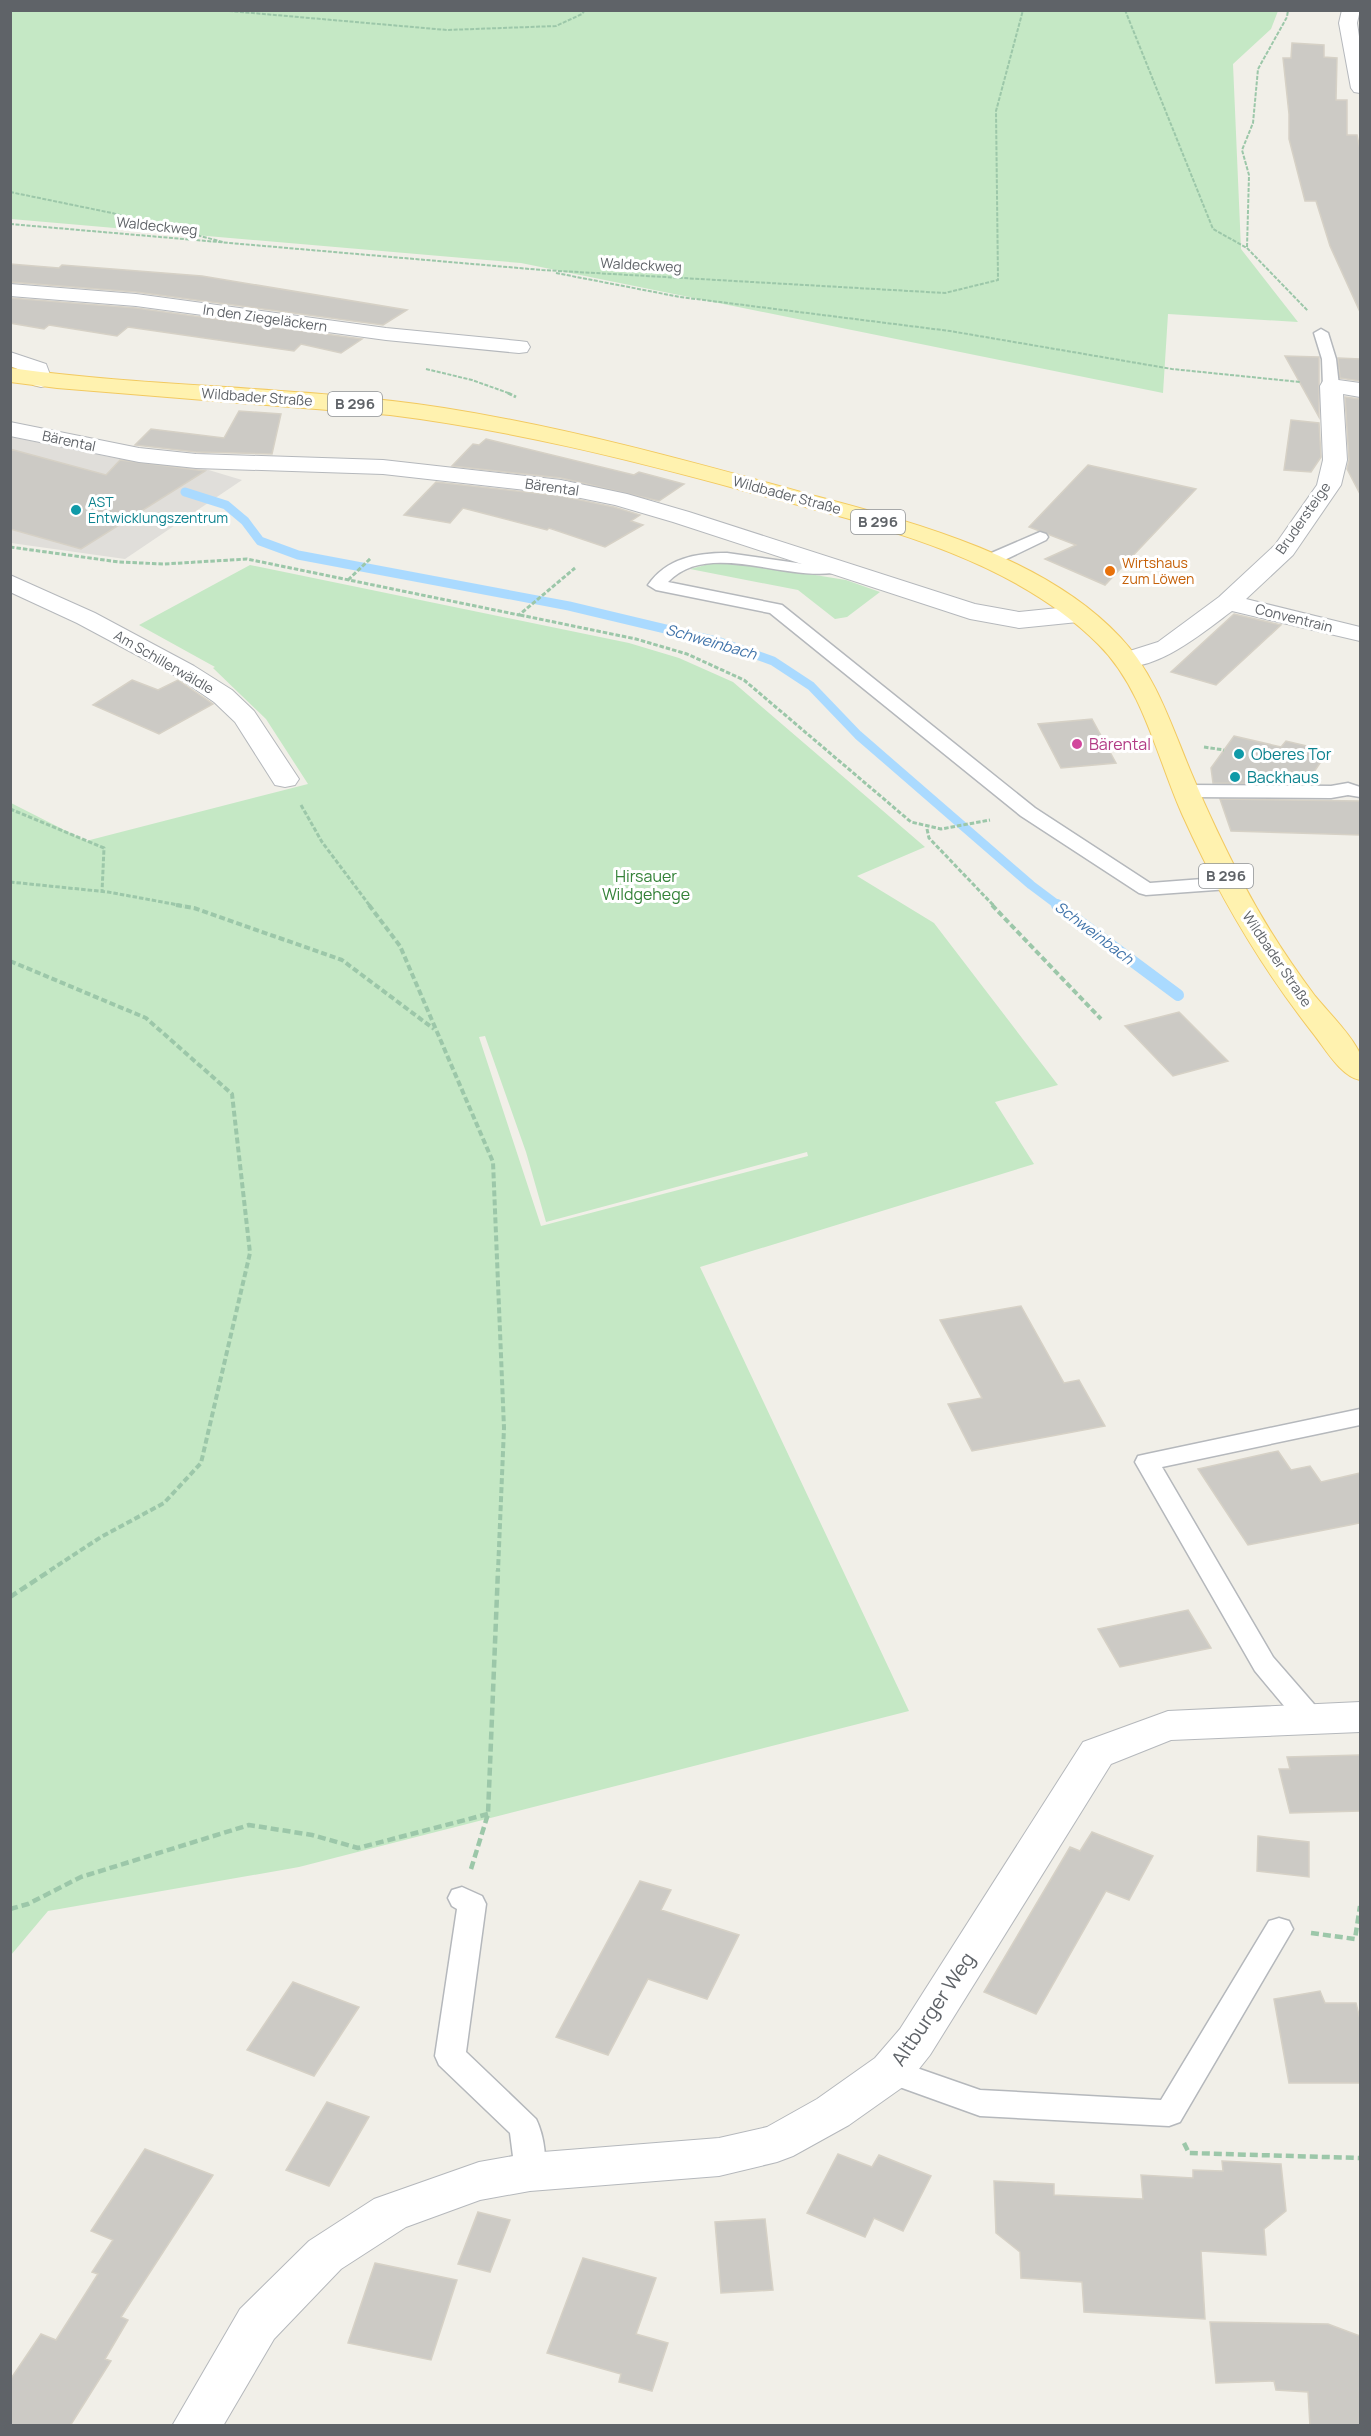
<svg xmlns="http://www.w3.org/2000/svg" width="1371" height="2436" font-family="Manrope,sans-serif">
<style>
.industrial{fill:#e0deda}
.green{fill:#c5e8c5;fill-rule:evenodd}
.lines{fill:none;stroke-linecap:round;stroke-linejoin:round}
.stream-far1{stroke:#aadaff;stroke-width:9}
.stream{stroke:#aadaff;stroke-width:12}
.building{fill:#cccac5;stroke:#d6d1c6;stroke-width:1.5}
.lane-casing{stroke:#b5b8bc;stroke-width:3}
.street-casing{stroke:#b5b8bc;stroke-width:2}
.primary-casing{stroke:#f2c960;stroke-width:2}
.path-far3{stroke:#9cc7a9;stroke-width:2;stroke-dasharray:4 1.5;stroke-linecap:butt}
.path-far2{stroke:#9cc7a9;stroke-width:3;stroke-dasharray:4.5 2;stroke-linecap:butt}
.path-far1{stroke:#9cc7a9;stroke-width:4;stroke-dasharray:6 3;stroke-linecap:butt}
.path{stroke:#9cc7a9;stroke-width:4.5;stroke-dasharray:8 4;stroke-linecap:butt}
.lane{fill:#fff;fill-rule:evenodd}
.street{fill:#fff;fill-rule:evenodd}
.primary{fill:#fff2af;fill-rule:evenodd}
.culture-dot{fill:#0f9aa8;stroke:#fff;stroke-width:2}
.food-dot{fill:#e8710a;stroke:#fff;stroke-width:2}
.hotel-dot{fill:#d1479c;stroke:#fff;stroke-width:2}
.labels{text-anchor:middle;stroke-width:6;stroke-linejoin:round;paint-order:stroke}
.far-street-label{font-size:14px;fill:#5f6368;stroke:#fff}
.far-culture-label{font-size:14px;fill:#0d838f;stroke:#fff;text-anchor:start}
.far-food-label{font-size:14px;fill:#c56008;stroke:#fff;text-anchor:start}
.shield{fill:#fff;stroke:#8f9295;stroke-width:1.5}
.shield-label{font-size:15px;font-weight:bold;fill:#5f6368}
.far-water-label{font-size:15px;font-style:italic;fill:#4174aa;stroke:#fff}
.hotel-label{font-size:16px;fill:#b23c85;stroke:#fff;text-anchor:start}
.culture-label{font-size:16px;fill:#0d838f;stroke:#fff;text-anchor:start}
.park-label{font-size:16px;fill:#348238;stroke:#fff}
.near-street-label{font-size:20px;fill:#5f6368;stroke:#fff}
</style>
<rect width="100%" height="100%" fill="#f1efe8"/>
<!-- industrial -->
<path class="industrial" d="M11 437 110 457 202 468 242 480 125 559 11 543Z"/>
<!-- green -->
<path class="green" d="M10 11H1278L1271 29 1233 64 1241 249 1298 322 1168 314 1163 393 521 263 11 219Z
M741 563 846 580 880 592 847 617 835 619 798 590 690 569 709 564Z
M250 565 629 643 679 658 733 682 925 847 857 876 934 923 1058 1085 995 1102 1034 1164 700 1267 909 1711 299 1867 48 1911 11 1955V803L86 841 308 784 266 719 213 668 215 667 139 625ZM485 1036 526 1152 546 1222 807 1152 808 1156 541 1226 479 1037Z"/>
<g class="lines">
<!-- stream-far1 -->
<path class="stream-far1" d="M185 492 226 505 245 521 260 541 298 555 569 606 720 642 773 661 811 686 858 735 1031 885 1059 906"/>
<!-- stream -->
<path class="stream" d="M1057 905 1178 995"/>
</g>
<!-- building -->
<path class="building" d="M1292 43 1324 45V57L1337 58 1336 100H1347V135H1357L1360 149V312L1330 246 1316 201H1305L1289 139V114L1283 58H1291Z
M10 264 59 268 62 265 202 276 407 310 383 325 136 292 10 282Z
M10 298 136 308 362 339 341 353 301 344 294 351 128 327 117 336 49 325 44 329 10 323Z
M1285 356 1319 357V417Z
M1338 358 1360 359V381L1340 378Z
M1345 397 1360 399V494L1347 469 1349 460Z
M239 411 281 414 272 454 196 452 135 445 151 429 224 438Z
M1291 420 1319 423 1321 457 1311 472 1284 470Z
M486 439 634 475 639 472 684 484 659 501 561 478 452 466 473 444 479 445Z
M10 449 106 475 120 460 205 471 81 549 10 529Z
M1088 465 1196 489 1105 585 1045 559 1076 545 1029 527Z
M436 482 561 496 614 507 640 515 631 521 643 525 605 547 549 528 547 530 463 508 450 523 404 515Z
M1234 614 1281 625 1216 685 1171 672Z
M132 680 158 690 178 680 213 704 159 734 93 705Z
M1092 719 1116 763 1061 768 1038 724Z
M1234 736 1281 747 1286 741 1328 751 1306 784 1213 783 1211 768Z
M1220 799 1360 801V835L1231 831Z
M1179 1012 1228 1061 1173 1076 1125 1026Z
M1021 1306 1064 1383 1079 1380 1105 1426 972 1451 948 1404 982 1398 940 1320Z
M1278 1451 1291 1470 1310 1466 1321 1482 1360 1473V1523L1248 1545 1198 1469Z
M1188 1610 1211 1648 1120 1667 1098 1629Z
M1360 1755V1811L1290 1813 1279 1769H1290L1287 1757Z
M1092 1832 1153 1856 1129 1900 1106 1891 1036 2014 984 1992 1070 1847 1080 1851Z
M1258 1836 1309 1842V1877L1257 1871Z
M640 1881 671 1890 661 1910 739 1935 707 1999 648 1979 608 2055 556 2037Z
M293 1982 359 2007 314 2076 247 2050Z
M1320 1991 1325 2003H1356L1360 2019V2083H1289L1274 1999Z
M327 2102 369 2117 329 2186 286 2170Z
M145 2149 213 2175 121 2317 128 2320 105 2359 111 2361 70 2426H10V2380L41 2334 56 2340 98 2274 92 2272 113 2240 91 2231Z
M838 2154 872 2167 879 2155 931 2176 903 2231 874 2218 865 2237 807 2213Z
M1222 2161 1281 2164 1286 2211 1264 2229 1266 2255 1201 2251 1205 2319 1084 2312 1082 2282 1021 2278 1020 2252 996 2233 994 2181 1054 2184V2195L1143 2199 1141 2175 1193 2178V2170L1223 2171Z
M478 2212 510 2220 490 2272 458 2264Z
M765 2219 773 2290 721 2293 715 2222Z
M583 2258 656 2278 636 2334 668 2343 652 2391 619 2382 621 2374 547 2353Z
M375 2263 457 2280 431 2360 348 2343Z
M1210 2322 1328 2324 1360 2336V2426H1310L1308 2392 1276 2390 1274 2381 1216 2383Z"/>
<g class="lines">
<defs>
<path id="lane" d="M1321 329 1328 333 1336 359 1339 386 1331 391 1323 386 1322 359 1314 333Z
M1040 532 1046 534 1048 537 1046 540 994 565H982L980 561 982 557Z
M727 553 811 565 838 562 846 567 844 571C789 585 710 538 668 582L782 605 1035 808 1150 883 1229 877 1236 879 1239 883 1236 887 1229 889 1146 895 1139 893 1021 816 770 613 656 590 648 585C667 558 696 553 727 553Z
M1348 783 1360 787V797L1348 795 1331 798 1186 797 1179 795 1177 791 1179 787 1186 785 1331 786Z
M1360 1409V1425L1162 1467 1273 1657 1320 1711 1323 1718 1320 1725 1310 1728 1300 1725 1255 1671 1135 1462 1138 1456 1147 1454Z
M462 1887 482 1896 486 1904 466 2052 536 2119C544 2135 549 2165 541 2181L530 2185 519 2181 515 2172 510 2133 439 2065 435 2056 457 1909 452 1906 448 1898 452 1890Z
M1279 1918 1289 1921 1293 1929 1180 2122 1169 2126 980 2116 880 2080 876 2071 880 2062 891 2059 980 2090 1161 2100 1269 1921Z"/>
<path id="street" d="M1342 10H1360L1357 23 1360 43V93L1354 92 1351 88 1339 23Z
M10 284 136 294 386 328 519 341 527 342 530 347 527 352 519 353 386 340 136 306 10 296Z
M10 352 46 364 52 380 49 385 41 387 33 385 28 373 10 366Z
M1331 379 1360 383V397L1343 394 1347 460 1341 485 1293 555 1246 599 1360 627V641L1232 611C1205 631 1153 675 1117 665L1113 660 1117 655 1158 642 1219 597 1275 545 1317 485 1323 460 1320 386 1323 381Z
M10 422 139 448 196 454 383 460 561 480 627 494 689 512 975 604 1019 612 1078 606 1087 609 1091 614 1087 619 1078 622 1019 628 970 619 673 522 615 505 561 494 383 474 196 468 139 462 10 436Z
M10 575 95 613 194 666 232 690 254 711 299 779 295 785 285 787 275 785 235 722 214 702 176 676 77 623 10 592Z
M1360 1702V1732L1171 1740 1111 1764 930 2055 907 2084 849 2125 793 2156 777 2162 719 2176 530 2191 480 2200 406 2227 341 2269 274 2339 223 2426H172L240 2309 309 2241 374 2199 479 2162 530 2153 719 2138 767 2127 817 2099 875 2058 900 2029 1083 1742 1168 1711Z"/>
<path id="primary" d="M10 368C155 388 301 386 444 408 571 428 696 463 819 497 920 524 1046 558 1120 637 1157 676 1172 728 1193 777 1208 813 1225 848 1243 883 1264 923 1288 960 1315 996 1329 1013 1346 1029 1357 1048 1363 1057 1360 1070 1360 1080 1340 1076 1325 1048 1312 1032 1258 963 1218 894 1182 814 1157 758 1143 688 1098 644 1008 554 864 523 745 491 628 459 511 430 390 415L57 388 10 382Z"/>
</defs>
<!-- lane casing -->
<use href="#lane" class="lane-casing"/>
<!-- street casing -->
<use href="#street" class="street-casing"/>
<!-- primary casing -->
<use href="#primary" class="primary-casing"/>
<!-- path-far3 -->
<path class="path-far3" d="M218 10 447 30 556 26 582 14 585 10
M1125 10 1213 229 1247 248 1308 311
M10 192 112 213 223 242
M10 224 542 270 945 293 998 280 996 111 1023 10
M1247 247 1249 175 1242 150 1253 123 1258 69 1287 17 1288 10
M556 273 680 297 950 331 1172 369 1300 382
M426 369 472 380 511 394"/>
<!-- path-far2 -->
<path class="path-far2" d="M508 393 516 397
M10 547 119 562 164 564 247 559 519 615 575 568
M348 580 371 558
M520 615 636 639 687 654 744 680 911 822 941 829 990 820
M1204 747 1224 750
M301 805 322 842 370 906
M10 809 104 848 102 892
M927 829 929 838 994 906
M10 882 108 892 184 906"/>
<!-- path-far1 -->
<path class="path-far1" d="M176 905 194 908 342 960 434 1029
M369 905 400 946 493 1162 504 1428 498 1571
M992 905 1101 1019
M10 961 146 1018 232 1094 250 1253 201 1463 164 1503 101 1537 49 1571"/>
<!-- path -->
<path class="path" d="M10 1597 51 1570
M471 1869 488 1814 498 1570
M10 1909 28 1904 81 1877 249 1825 312 1835 358 1848 488 1814
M1311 1933 1355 1939 1360 1906
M1184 2143 1189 2153 1360 2158"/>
<!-- lane -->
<use href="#lane" class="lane"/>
<!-- street -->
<use href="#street" class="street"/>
<!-- primary -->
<use href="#primary" class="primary"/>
</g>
<!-- markers -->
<g class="culture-dot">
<circle cx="76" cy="510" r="6"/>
<circle cx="1239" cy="754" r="6"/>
<circle cx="1235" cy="777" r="6"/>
</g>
<circle class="food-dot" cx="1110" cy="571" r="6"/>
<circle class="hotel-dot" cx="1077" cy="744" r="6"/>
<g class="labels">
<!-- far-street labels -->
<g class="far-street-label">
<text transform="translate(157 226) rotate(6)" y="5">Waldeckweg</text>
<text transform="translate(641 265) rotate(3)" y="5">Waldeckweg</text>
<text transform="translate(265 318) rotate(8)" y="5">In den Ziegeläckern</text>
<text transform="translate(257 397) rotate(4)" y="5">Wildbader Straße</text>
<text transform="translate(69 441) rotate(12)" y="5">Bärental</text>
<text transform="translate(552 487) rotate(8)" y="5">Bärental</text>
<text transform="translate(787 495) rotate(15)" y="5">Wildbader Straße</text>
<text transform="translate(1303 518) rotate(-55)" y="5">Brudersteige</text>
<text transform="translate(1294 618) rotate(14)" y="5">Conventrain</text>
<text transform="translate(164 662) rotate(30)" y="5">Am Schillerwäldle</text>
<text transform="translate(1277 959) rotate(56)" y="5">Wildbader Straße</text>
</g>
<!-- far-culture labels -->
<g class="far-culture-label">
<text x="88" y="507">AST<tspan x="88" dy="16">Entwicklungszentrum</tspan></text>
</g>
<!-- far-food labels -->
<g class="far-food-label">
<text x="1122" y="568">Wirtshaus<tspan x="1122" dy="16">zum Löwen</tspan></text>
</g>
<!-- shield labels -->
<g class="shield">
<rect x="328" y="392" width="54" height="24" rx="4.5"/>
<rect x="851" y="510" width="54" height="24" rx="4.5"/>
<rect x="1199" y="864" width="54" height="24" rx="4.5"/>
</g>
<g class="shield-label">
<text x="355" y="409">B 296</text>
<text x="878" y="527">B 296</text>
<text x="1226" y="881">B 296</text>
</g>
<!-- far-water labels -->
<g class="far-water-label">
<text transform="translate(711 642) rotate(16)" y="5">Schweinbach</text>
<text transform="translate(1094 933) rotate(37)" y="5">Schweinbach</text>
</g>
<!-- hotel labels -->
<g class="hotel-label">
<text x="1089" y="750">Bärental</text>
</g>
<!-- culture labels -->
<g class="culture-label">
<text x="1251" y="760">Oberes Tor</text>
<text x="1247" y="783">Backhaus</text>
</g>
<!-- park labels -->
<g class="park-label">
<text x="646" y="882">Hirsauer<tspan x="646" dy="18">Wildgehege</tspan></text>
</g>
<!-- near-street labels -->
<g class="near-street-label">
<text transform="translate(933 2009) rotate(-56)" y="7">Altburger Weg</text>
</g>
</g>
<!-- border -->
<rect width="1371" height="2436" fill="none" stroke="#5f6368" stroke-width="24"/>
</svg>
